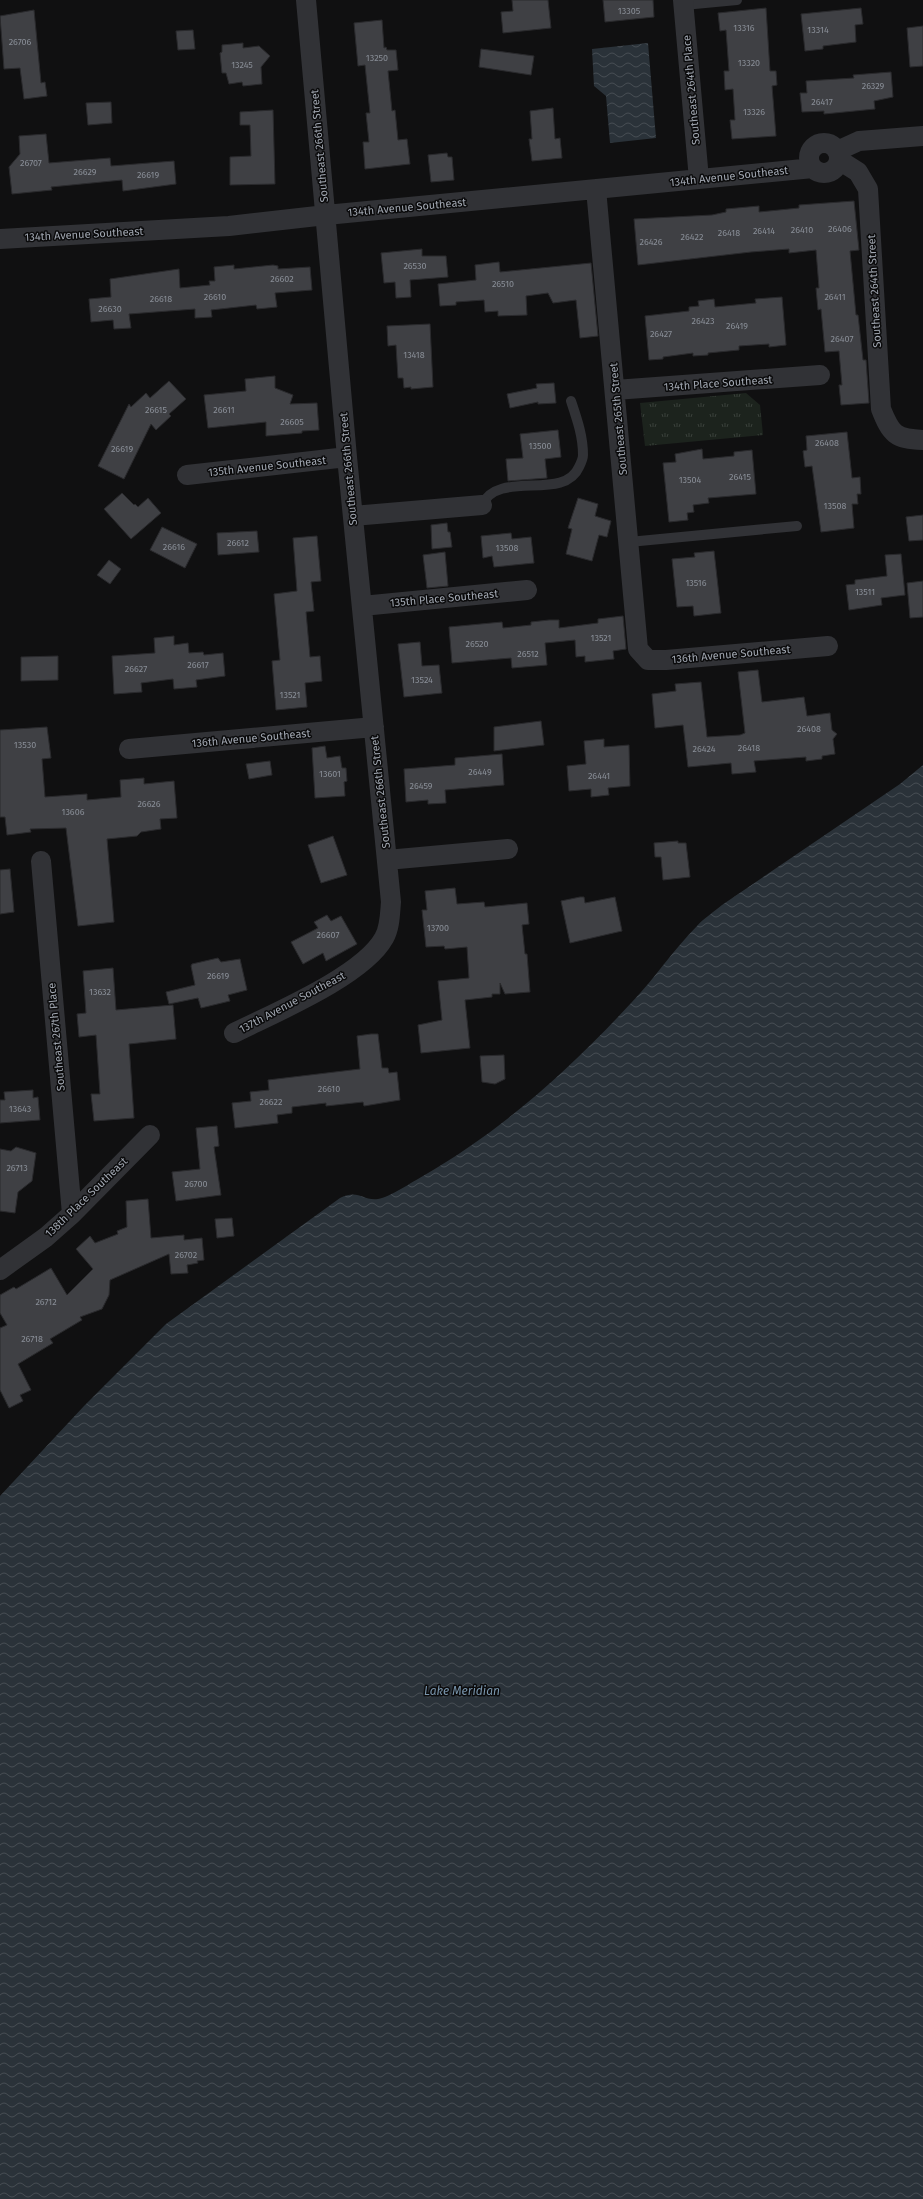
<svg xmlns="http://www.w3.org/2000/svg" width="923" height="2199" font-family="'Fira Sans',sans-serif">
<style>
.park{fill:url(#park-tufts)}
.water{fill:url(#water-waves)}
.building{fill:#3f4044;stroke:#2a2a2d}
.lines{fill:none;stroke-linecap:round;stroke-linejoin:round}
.service{stroke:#313236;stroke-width:10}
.minor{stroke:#313236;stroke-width:20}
.labels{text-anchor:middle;stroke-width:3;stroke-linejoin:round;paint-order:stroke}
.number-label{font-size:9px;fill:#888d96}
.street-label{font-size:11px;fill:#a1a7b1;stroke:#0b0b0c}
.water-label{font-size:12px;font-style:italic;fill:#7995ac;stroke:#0b0b0c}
</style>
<defs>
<pattern id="park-tufts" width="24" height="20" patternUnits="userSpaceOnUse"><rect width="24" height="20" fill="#1c231d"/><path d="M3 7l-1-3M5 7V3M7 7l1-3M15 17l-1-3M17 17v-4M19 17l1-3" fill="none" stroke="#3a403b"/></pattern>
<pattern id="water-waves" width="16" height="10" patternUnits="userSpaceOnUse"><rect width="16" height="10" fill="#2a3239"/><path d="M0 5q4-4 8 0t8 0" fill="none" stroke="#464d53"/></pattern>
</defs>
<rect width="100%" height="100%" fill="#101011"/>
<!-- park -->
<path class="park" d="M746 393 760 405 763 435 645 446 640 403Z"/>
<!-- water -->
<path class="water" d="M648 43 656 138 610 143 606 96 594 86 592 49Z
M923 765V2199H0V1496L84 1406 166 1324 340 1198C359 1189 362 1201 378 1199 390 1197 412 1182 423 1176 503 1130 570 1069 632 1002 655 978 673 950 697 926 704 918 714 912 722 905L900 784Z"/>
<!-- building -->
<path class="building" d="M512 0H548L551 28 503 33 501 12 513 11Z
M603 0H653L654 17 605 22Z
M766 8 770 71H776L777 85 772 86 776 136 732 139 730 120H735L733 89 725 90 724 71H729L726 30 720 31 718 13Z
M861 8 863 24 855 25 856 42 823 46V49L805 51 801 14Z
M34 10 41 83 45 82 47 96 24 99 20 68 4 69 0 16Z
M382 20 384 48 386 47 387 50H396L398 70 388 71 392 111 395 110 398 140 407 139 410 164 365 169 363 142H369L366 113H370L365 65 358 66 354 23Z
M923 26V66L910 67 907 28Z
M193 30 195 49 178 50 176 31Z
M243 43V48L259 46 270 56 261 67 262 84 243 86 242 82 229 84 226 73H222L220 53 222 52V45Z
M481 49 534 56 531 75 479 67Z
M891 72 893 97 874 101 875 109 824 114V111L802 112 800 93H807L806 81 854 78 853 75Z
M111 102 112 123 88 125 86 103Z
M553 108 555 139 560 138 562 158 532 161 529 139H532L530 111Z
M273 110 275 184 230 185V157L251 156 250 125H240V112Z
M46 134 49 163 110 158 111 166 174 161 176 184 123 191 122 180 51 187 52 190 12 194 9 167 20 154 19 136Z
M447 153 448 157H452L454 180 431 182 428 155Z
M854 201 859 250 850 251 856 315H858L863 360H866L869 403 841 405 839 385H842L839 351 825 352 821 309 818 310 816 288H819L816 250 789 253V249L751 252 638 265 634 219 712 215 726 212V209L759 206V212L799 208V205Z
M422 249V256H446L448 277 410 280 411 297 396 298 395 282 384 283 381 253Z
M499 262 500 272 591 263 598 336 580 338 576 300 553 303 548 293 526 296 527 315 498 316V311L485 312 484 300 456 302V305L440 306 438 284 476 280 475 265Z
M234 265V269L273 265 278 266V269L310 267 312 290 275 293 277 307 257 309 256 305 211 310 212 317 195 318V309L129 314 131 328 114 329 113 320 91 322 89 299 111 297 110 279 179 269 180 288 210 285 209 281H215L214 267Z
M782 297 786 345 769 347V344L739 346V350L708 353V355L693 356V353L663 357V359L649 360 645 316 689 311V307L699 306 698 301 714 299 715 307 756 303 755 299Z
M430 324 433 387 411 389V387L404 388 403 378H398L396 345 388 346 387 326Z
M275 376V388L293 395 290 404 317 403 319 430 302 431V433L266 436V422L208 428 204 395 246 391 245 379Z
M169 381 186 399 169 414 171 416 156 430 151 424 124 479 98 466 129 404 131 407 146 393 150 398Z
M554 383 556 403 538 404V402L510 408 507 394 537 388 536 384Z
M558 430 561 457 545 459 547 478 508 481 506 459 523 458 520 434Z
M847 432 852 478 860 477 861 494H857L858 504H852L854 528 821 532 812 466 805 467 803 451 807 450 806 436Z
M702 449 703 459 734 456V452L752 450 756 494 708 498 709 503 693 505 694 512 687 513 688 520 669 522 663 463 676 462 675 454Z
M122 493 134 505 135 504 138 507 148 498 161 513 131 539 104 509Z
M578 498 598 504 595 516 611 521 607 537 599 535 592 561 566 554 572 529 568 528Z
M923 515V540L909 541 906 517Z
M447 523 448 532H450L452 547 432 549 431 525Z
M162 527 197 544 185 568 150 550Z
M257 531 259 552 218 555 217 533Z
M511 533 512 539 531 537 534 563 494 567 492 556 483 558 481 536Z
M317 536 321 581 311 582 314 611 306 612 310 657 320 656 322 681 305 683 307 707 276 710 272 661 280 660 274 594 297 591 293 538Z
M714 551 721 613 694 616 693 606 677 607 672 559 695 557 694 553Z
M445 552 448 586 427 588 423 555Z
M901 554 905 595 881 598 882 605 849 610 846 585 855 584V580L887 576 885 555Z
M109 560 121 569 110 584 97 575Z
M923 581V617L910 618 907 583Z
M623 616 626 649 613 651 614 659 585 662V656L576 657 575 640 545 643 547 665 512 668 511 658 452 663 449 627 502 622 503 628 531 625V622L549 620H559V628L598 623V619Z
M174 636V645L188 643 189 653 203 652 204 655 223 653 225 676 196 680 197 687 174 689 173 679 141 683 142 692 114 694 112 656 155 653 154 638Z
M420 642 422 666 439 665 442 693 404 697 398 644Z
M58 656V680L21 681V657Z
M758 670 762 702 804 697 807 716 830 713 832 730 837 734 833 739 835 754 822 756V759L806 761V757L754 761 756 772 732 774 731 763 688 767 683 725 655 728 652 694 676 691 675 684 701 682 707 737 740 735 745 733 738 672Z
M541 721 544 745 494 751V727Z
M47 727 51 758 42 759 45 797 87 794V800L121 797 120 780 144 778V784L174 781 177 818 160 819 161 829 141 832 137 836 107 839 114 922 78 926 66 828 30 829 31 832 7 835 5 817H0V730Z
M604 739V747L629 745 630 786 608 788 609 795 591 797V789L569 791 567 766 586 764 584 741Z
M325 746 327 758 340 756 342 768H346L347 781 344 782 345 796 315 798 312 748Z
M502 754 504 785 445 790 446 803 428 804V800L406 802 404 769 455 765V758Z
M270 761 272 775 249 779 246 764Z
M333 836 347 875 321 883 308 845Z
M678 841V843H686L690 877 663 880 661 857H655L654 843Z
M10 869 14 912 0 914V870Z
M455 888 457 904 484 902 485 907 527 903 529 924 522 925 525 954H527L530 992 505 994 500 983V994H492V997L465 1000 470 1048 421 1053 418 1025 442 1020 438 981 469 978 467 947 445 949 444 946 426 947 422 910H427L425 891Z
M580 897H584L585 903 615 897 622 931 570 943 561 901Z
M327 915 331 921 341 916 357 944 326 961 323 953 303 964 291 942 318 928 314 922Z
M218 958 221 962 240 959 247 990 228 995 230 1001 201 1008 198 998 169 1004 166 992 195 985 191 966 192 964Z
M113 968 116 1010 173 1005 176 1039 129 1044 134 1118 94 1121 91 1094H100L96 1035 79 1037 77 1014 86 1013 83 971Z
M371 1034H378L382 1068H388L389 1073 397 1072 400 1100 364 1106 363 1102 326 1106V1103L292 1107V1113L277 1115 278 1123 235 1128 232 1103 251 1101 250 1092 269 1090 268 1080 360 1069 357 1036Z
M504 1055 505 1079 495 1084 482 1082 480 1056Z
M33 1090V1098L38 1097 40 1120 0 1123V1100H5L4 1092Z
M217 1126 219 1146 214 1147 221 1195 176 1201 172 1172 200 1169 196 1128Z
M16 1147 36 1153 32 1181 18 1192 15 1213 0 1211V1149L11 1151Z
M148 1199 151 1238 184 1235V1240L202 1238 204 1260 197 1261 198 1263 187 1265 188 1273 171 1274 169 1254 110 1280 109 1295 102 1309 80 1317 82 1320 50 1339 53 1343 18 1364 31 1390 20 1395 23 1401 9 1408 0 1390V1328L7 1325 0 1313V1295L14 1287 16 1289 51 1268 67 1295 93 1269 76 1249 90 1236 95 1243 118 1234 117 1231 127 1227 126 1201Z
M232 1218 234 1236 217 1238 215 1219Z"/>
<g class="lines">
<!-- service -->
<path class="service" d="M684 5 737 0
M482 505C498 469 564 502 579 467 581 463 583 459 583 455 583 436 577 419 571 401
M629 542 797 526"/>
<!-- minor -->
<path class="minor" d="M683 0 699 179
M809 158a15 15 0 1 1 30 0a15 15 0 1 1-30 0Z
M837 151 859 141 923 136
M839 160 858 172 868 189 881 409C891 434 895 439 923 440
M596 189 638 649 648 660H666L828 646
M0 239 229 226 326 215 813 168
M615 390 820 375
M187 475 347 457
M353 516 482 505
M362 606 527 590
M129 749 374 727
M387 860 508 849
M41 861 72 1214
M234 1033C274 1013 363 976 384 938 390 928 390 913 391 902L347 457 306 0
M0 1270 46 1237 72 1214 150 1135"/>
</g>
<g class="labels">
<!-- number labels -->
<g class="number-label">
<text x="629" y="14">13305</text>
<text x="744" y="31">13316</text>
<text x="818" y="33">13314</text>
<text x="20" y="45">26706</text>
<text x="377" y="61">13250</text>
<text x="749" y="66">13320</text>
<text x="242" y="68">13245</text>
<text x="873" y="89">26329</text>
<text x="822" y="105">26417</text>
<text x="754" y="115">13326</text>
<text x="31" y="166">26707</text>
<text x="85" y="175">26629</text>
<text x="148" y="178">26619</text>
<text x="840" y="232">26406</text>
<text x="802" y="233">26410</text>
<text x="764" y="234">26414</text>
<text x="729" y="236">26418</text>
<text x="692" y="240">26422</text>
<text x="651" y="245">26426</text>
<text x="415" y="269">26530</text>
<text x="282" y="282">26602</text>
<text x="503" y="287">26510</text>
<text x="215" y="300">26610</text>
<text x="835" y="300">26411</text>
<text x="161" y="302">26618</text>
<text x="110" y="312">26630</text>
<text x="703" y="324">26423</text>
<text x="737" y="329">26419</text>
<text x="661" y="337">26427</text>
<text x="842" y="342">26407</text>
<text x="414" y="358">13418</text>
<text x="156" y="413">26615</text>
<text x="224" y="413">26611</text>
<text x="292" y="425">26605</text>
<text x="827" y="446">26408</text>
<text x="540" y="449">13500</text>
<text x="122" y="452">26619</text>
<text x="740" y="480">26415</text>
<text x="690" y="483">13504</text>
<text x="835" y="509">13508</text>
<text x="238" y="546">26612</text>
<text x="174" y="550">26616</text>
<text x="507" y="551">13508</text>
<text x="696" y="586">13516</text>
<text x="865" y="595">13511</text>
<text x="601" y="641">13521</text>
<text x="477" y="647">26520</text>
<text x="528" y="657">26512</text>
<text x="198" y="668">26617</text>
<text x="136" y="672">26627</text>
<text x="422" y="683">13524</text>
<text x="290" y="698">13521</text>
<text x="809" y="732">26408</text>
<text x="25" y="748">13530</text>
<text x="749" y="751">26418</text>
<text x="704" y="752">26424</text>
<text x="480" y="775">26449</text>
<text x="330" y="777">13601</text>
<text x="599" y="779">26441</text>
<text x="421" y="789">26459</text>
<text x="149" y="807">26626</text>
<text x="73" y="815">13606</text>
<text x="438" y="931">13700</text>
<text x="328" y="938">26607</text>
<text x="218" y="979">26619</text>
<text x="100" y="995">13632</text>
<text x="329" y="1092">26610</text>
<text x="271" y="1105">26622</text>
<text x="20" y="1112">13643</text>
<text x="17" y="1171">26713</text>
<text x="196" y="1187">26700</text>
<text x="186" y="1258">26702</text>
<text x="46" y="1305">26712</text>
<text x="32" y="1342">26718</text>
</g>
<!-- street labels -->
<g class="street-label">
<text transform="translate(691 90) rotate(-95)" y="4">Southeast 264th Place</text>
<text transform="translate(319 146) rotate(-95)" y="4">Southeast 266th Street</text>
<text transform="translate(729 176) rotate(-6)" y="4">134th Avenue Southeast</text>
<text transform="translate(407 207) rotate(-5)" y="4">134th Avenue Southeast</text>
<text transform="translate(84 234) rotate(-3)" y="4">134th Avenue Southeast</text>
<text transform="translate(874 291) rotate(-93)" y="4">Southeast 264th Street</text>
<text transform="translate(718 383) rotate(-4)" y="4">134th Place Southeast</text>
<text transform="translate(618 419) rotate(-95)" y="4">Southeast 265th Street</text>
<text transform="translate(267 466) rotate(-6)" y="4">135th Avenue Southeast</text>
<text transform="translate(348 469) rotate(-95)" y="4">Southeast 266th Street</text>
<text transform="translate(444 598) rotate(-5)" y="4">135th Place Southeast</text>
<text transform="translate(731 654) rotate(-5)" y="4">136th Avenue Southeast</text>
<text transform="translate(251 738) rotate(-5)" y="4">136th Avenue Southeast</text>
<text transform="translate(380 792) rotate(-96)" y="4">Southeast 266th Street</text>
<text transform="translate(292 1002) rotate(-28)" y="4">137th Avenue Southeast</text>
<text transform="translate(56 1037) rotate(-95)" y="4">Southeast 267th Place</text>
<text transform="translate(86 1197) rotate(-44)" y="4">138th Place Southeast</text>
</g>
<!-- water labels -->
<g class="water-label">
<text x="462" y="1695">Lake Meridian</text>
</g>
</g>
</svg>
